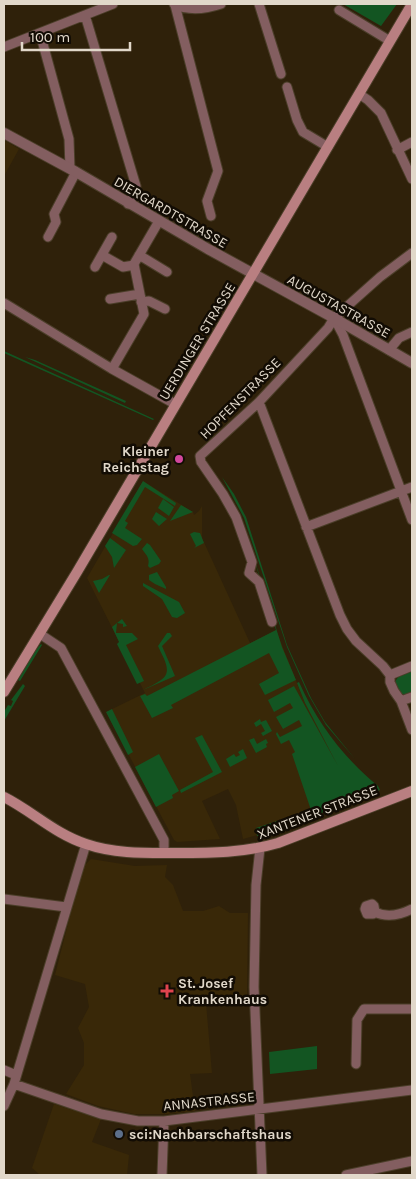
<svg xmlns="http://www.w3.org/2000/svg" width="416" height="1179" font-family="Karla,sans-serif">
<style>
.built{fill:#392808}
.green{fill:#135522}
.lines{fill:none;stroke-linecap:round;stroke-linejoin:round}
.minor-casing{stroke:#4b3e29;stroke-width:11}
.tertiary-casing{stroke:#4b3e29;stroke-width:12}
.secondary-casing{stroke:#4b3e29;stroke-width:12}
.minor{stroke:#835e60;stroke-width:9}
.tertiary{stroke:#835e60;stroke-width:10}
.secondary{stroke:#b97f81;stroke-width:10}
.hotel-dot{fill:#d1479c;stroke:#120c04;stroke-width:2}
.health-dot{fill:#e0444e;stroke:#120c04;stroke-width:2}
.service-dot{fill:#5c6f8a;stroke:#120c04;stroke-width:2}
.labels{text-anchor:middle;stroke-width:5;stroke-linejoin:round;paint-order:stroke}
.street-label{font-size:14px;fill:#e1d8ca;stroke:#120c04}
.poi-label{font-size:14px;font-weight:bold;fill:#e1d8ca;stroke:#120c04;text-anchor:start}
</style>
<rect width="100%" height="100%" fill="#2f210a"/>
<!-- built -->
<path class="built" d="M4 140 19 149 4 176Z
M143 481 193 512 194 515 199 511 202 506V538L250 643 276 630 305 703 364 792 283 828 243 839 236 805 228 789 202 801 220 839 177 842 174 840 106 712 145 693 87 578Z
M91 859 135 866 167 865 165 877 173 885 183 911H203L219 906 230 913H248L247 998 206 1003 212 1073 190 1074 195 1111 166 1114H134L98 1106 66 1094 84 1065V1043L78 1028 89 1007 85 984 55 975 82 868Z
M54 1104 101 1119 92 1142 129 1155 127 1175H40L32 1168Z"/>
<!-- green -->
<path class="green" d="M343 4H397L381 26Z
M4 351 154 419 153 420 4 353Z
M25 357 35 360 126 401 125 403Z
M209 466 232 503 246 533 282 647 296 680 265 695 259 684 279 673 269 653 171 705 173 708 152 718 140 696 145 694 147 696 276 630 246 534Z
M222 477 234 494 246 517 287 645 311 698 325 722 355 759 326 725 309 696 287 647 244 518Z
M143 481 176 503 175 506 145 487 125 521 128 523 125 528 142 539 137 545 133 546 112 533Z
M163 499 174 507 169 516 158 508Z
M181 505 193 512 170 521Z
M156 512 167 519 159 526 152 519Z
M194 532 200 533 204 543 194 548 196 546 190 534Z
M110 538 126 550 114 568 112 557 105 546Z
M147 543 150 545 161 561 159 564 150 568 148 566C150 558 147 556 142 549Z
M157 572 166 587V589L155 584 149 580V575Z
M109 575H110L99 593 93 581 102 579Z
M143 583 179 602 185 613 177 618 172 617 162 599 143 586Z
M122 619 127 626 123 627V624L117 623 116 633H132L138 639 126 645 144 681 137 684 117 644 119 642 112 627Z
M167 633H170L172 636 162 646 175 676 143 690C148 687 156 684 161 680 174 672 162 656 158 646Z
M41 644 42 645 20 681 18 680 28 663V659Z
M412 670V692L406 695 402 694C388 680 399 675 412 670Z
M299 682C318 724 343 757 378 786L380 790 283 828 257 836 256 828 280 820 284 825 312 813 292 754 295 752 289 740 281 744 276 734 277 732 280 737 302 726 299 720 283 729 276 717 293 708 290 703 274 712 268 700 294 686 338 766 305 703 297 683Z
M23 684 25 686 4 721V712L8 705 11 706 13 701 11 700Z
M112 709 133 752 128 755 106 712Z
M260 719 261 722 266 720 272 731 263 736 261 733 265 731 261 724 256 727 254 723Z
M202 735 222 772 181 793 180 790 213 772 195 738Z
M254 738 257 744 266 739 268 743 266 744 267 747 256 753 249 740Z
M243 749 247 758 230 767 226 759 234 754 236 757 240 755 238 752Z
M159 754 179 791 172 795 173 798 156 807 135 767Z
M317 1046V1069L270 1074 269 1052Z"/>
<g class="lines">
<defs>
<path id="minor" d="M174 4C188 11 206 9 221 4
M259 4 281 74
M175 5 218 171 207 201 211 216
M339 10 390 41
M85 15 136 186 135 193 128 204
M40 33 69 139 70 169
M4 47 113 4
M287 87 297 120 303 132 328 147
M359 94 368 100 381 113 412 179
M397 150 412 142
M48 237 56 222 54 214 76 172
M102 255 123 267 134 265
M139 255 167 272
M95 267 112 237
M110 299 140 294
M141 302 149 301 165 309
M4 303 112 369 175 404
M334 318 343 335 412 520
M389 350 399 338 412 332
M112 369 144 314 134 264 159 221
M259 402 340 615 347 629 356 641 383 666 390 675V682L394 691 401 701 412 730
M306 527 412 487
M272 622 259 582 249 573 252 562 236 517 223 494 201 462 200 456 259 402 328 328 334 318 380 277 412 253
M40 634 61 648 164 840V853
M390 675 412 666
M401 701 412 697
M260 848 256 885 254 987 262 1175
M4 899 66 907
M375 912 373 914H367L365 909 366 906 372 904 374 906 375 912C387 918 400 915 412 909
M356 1064 357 1020 364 1009H412
M4 1070 16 1075
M14 1084 101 1114 138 1121H164L412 1090
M4 1106 14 1084 86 844
M162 1175 164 1121
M346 1175 412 1161"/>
<path id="tertiary" d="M4 133 76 172 208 249 334 318 412 363"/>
<path id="secondary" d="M4 692 77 572 412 4
M4 797C32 811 55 834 86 844 115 854 146 853 176 853 211 853 244 853 278 843L412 791"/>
</defs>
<!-- minor casing -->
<use href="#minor" class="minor-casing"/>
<!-- tertiary casing -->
<use href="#tertiary" class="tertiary-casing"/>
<!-- secondary casing -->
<use href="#secondary" class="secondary-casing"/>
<!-- minor -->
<use href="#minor" class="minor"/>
<!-- tertiary -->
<use href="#tertiary" class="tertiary"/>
<!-- secondary -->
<use href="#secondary" class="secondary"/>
</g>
<!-- markers -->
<circle class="hotel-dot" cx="179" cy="459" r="5"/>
<path class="health-dot" d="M164.5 983.5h5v5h5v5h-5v5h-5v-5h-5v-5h5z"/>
<circle class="service-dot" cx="119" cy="1134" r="5"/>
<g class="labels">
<!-- street labels -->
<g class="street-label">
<text transform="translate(171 212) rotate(30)" y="5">DIERGARDTSTRASSE</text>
<text transform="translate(339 306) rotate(29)" y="5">AUGUSTASTRASSE</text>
<text transform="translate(197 341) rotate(-59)" y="5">UERDINGER STRASSE</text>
<text transform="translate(240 398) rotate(-45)" y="5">HOPFENSTRASSE</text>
<text transform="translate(317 812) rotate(-21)" y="5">XANTENER STRASSE</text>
<text transform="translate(209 1101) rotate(-6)" y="5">ANNASTRASSE</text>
</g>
<!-- poi labels -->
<g class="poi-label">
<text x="169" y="456" text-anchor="end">Kleiner<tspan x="169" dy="16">Reichstag</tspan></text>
<text x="178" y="988">St. Josef<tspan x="178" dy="16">Krankenhaus</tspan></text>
<text x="129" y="1139">sci:Nachbarschaftshaus</text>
</g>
</g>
<!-- border -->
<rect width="416" height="1179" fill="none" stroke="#e1d8ca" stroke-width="10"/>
<!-- scale -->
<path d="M22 42v8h108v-8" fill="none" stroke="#e1d8ca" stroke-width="2.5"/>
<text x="30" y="42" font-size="15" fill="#e1d8ca" stroke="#120c04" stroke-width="4" paint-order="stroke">100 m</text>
</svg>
